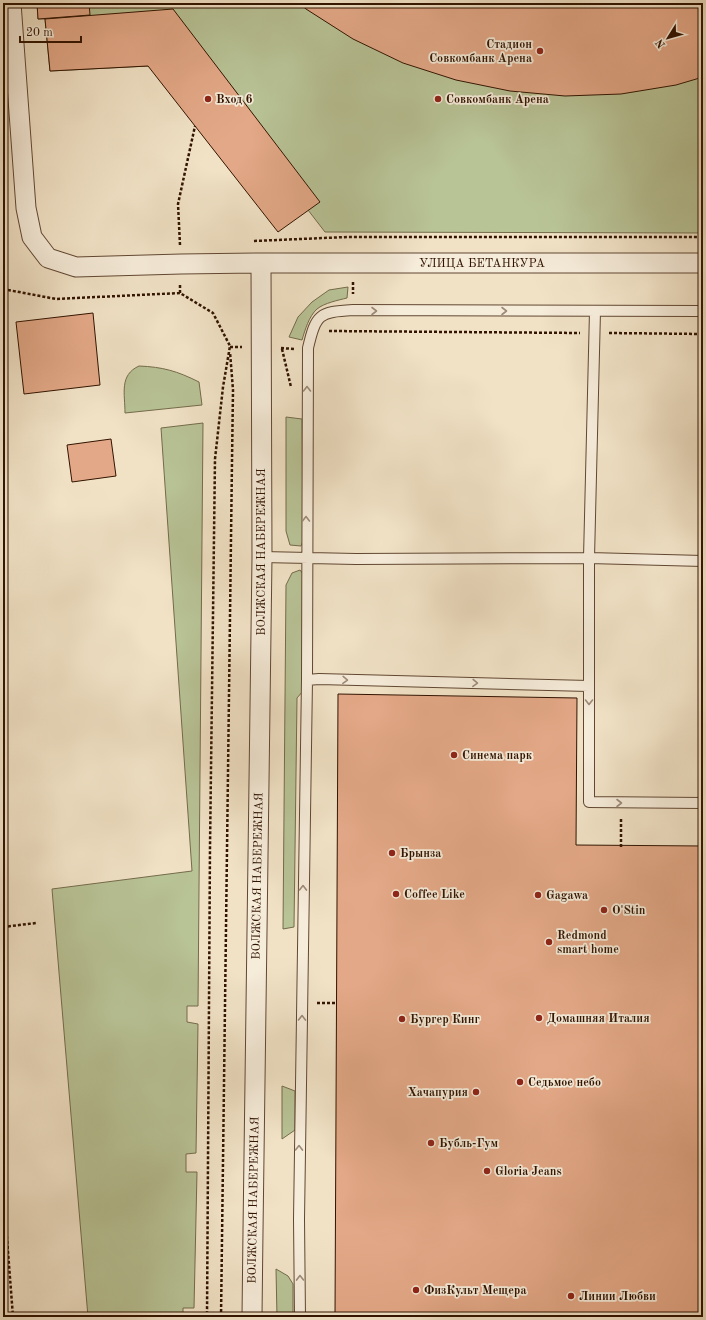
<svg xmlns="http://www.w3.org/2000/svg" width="706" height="1320" font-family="'Old Standard TT',serif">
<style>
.green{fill:#b8c396;stroke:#746b4b}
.building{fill:#e3a887;stroke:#311300}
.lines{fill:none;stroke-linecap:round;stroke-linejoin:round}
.service-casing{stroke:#614732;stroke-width:12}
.minor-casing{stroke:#614732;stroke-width:21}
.path{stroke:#311300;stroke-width:2.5;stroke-dasharray:3 2;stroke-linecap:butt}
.service{stroke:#f6ecda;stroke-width:10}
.minor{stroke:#f6ecda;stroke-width:19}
.oneway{stroke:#9d8a78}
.poi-dot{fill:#8f2418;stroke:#f6ecda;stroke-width:1.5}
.labels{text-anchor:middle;stroke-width:3.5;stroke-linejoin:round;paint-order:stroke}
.poi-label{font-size:12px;font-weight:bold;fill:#311300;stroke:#f6ecda;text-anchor:start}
.street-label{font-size:12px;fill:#311300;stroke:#f6ecda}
</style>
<rect width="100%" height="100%" fill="#f1e2c6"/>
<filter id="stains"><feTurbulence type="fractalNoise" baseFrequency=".005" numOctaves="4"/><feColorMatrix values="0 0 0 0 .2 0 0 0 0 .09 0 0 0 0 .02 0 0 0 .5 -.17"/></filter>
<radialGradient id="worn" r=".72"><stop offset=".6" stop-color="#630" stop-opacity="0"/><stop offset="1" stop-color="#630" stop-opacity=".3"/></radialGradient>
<!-- green -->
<path class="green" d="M37 3H703V233L325 232 308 210 148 66 50 71 45 19H38Z
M348 287 347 298C339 300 324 303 317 309 309 316 305 330 302 340L289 337 298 317 312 302 329 290Z
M139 366C163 367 177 371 199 382L202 405 125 413C125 394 119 375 139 366Z
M286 417 302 419 303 541 301 546 290 545 286 531Z
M203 423 198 1006H187V1022L198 1024 196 1153 186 1154V1172H197L194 1308H183V1317H88L52 889 192 871 161 428Z
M300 570 303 574V691L297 698 294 927 283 929 286 585 292 573Z
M282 1086 295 1091V1130L282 1139Z
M276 1269 288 1276 293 1284V1317H277Z"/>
<!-- building -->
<path class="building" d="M37 3H89L90 15 38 19Z
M299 3H703V77L676 85 621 94 565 96 510 91 456 80 403 63 353 39 306 9Z
M173 9 320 202 278 232 148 66 50 71 45 19Z
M93 313 100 385 24 394 16 322Z
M111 439 116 476 72 482 67 445Z
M338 694 577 698 576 845 703 846V1317H335Z"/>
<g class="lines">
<defs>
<path id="service" d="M262 557 356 559 589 558 703 561
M307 680 319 679 589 686V802L703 803
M589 686V558L595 311
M300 1317 299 1219 307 680 308 348C316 314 319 312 353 310L703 311"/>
<path id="minor" d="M11 3 26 208 32 237 48 258 76 267 181 264 261 263H703
M252 1317 253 1231 262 557 261 263"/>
</defs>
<!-- service casing -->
<use href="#service" class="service-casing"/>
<!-- minor casing -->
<use href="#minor" class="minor-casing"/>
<!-- path -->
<path class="path" d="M254 241 347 237H703
M180 245 178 204 195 126
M353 282V294
M3 289 56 299 180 293 213 313 230 346 223 387 215 459 210 847 207 1317
M180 293V284
M329 331 580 333
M609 333 703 334
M230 347H242
M281 348 294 349
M282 349 291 387
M621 847V818
M3 927 36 923
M317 1003H337
M3 1186 13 1317
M221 1317 232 461 233 390 230 352"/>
<!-- service -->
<use href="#service" class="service"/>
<!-- minor -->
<use href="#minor" class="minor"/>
</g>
<!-- one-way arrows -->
<defs><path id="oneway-chevron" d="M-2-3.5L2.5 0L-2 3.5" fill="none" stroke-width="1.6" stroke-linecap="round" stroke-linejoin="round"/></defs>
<g class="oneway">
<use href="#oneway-chevron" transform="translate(374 311)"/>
<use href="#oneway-chevron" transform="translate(504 311)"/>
<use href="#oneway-chevron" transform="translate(307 389) rotate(-90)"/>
<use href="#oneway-chevron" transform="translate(306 519) rotate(-90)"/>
<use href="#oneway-chevron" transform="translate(345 680) rotate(2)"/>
<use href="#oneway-chevron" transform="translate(475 683) rotate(2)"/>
<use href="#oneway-chevron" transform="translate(589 702) rotate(90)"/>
<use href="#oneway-chevron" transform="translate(619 803)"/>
<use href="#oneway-chevron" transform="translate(303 888) rotate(-89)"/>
<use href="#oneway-chevron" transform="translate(302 1018) rotate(-89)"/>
<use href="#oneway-chevron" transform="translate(299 1148) rotate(-89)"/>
<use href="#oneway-chevron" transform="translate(300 1278) rotate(-91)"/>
</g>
<!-- markers -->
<g class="poi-dot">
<circle cx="540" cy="51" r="4"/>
<circle cx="208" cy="99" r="4"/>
<circle cx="438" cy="99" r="4"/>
<circle cx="454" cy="755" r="4"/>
<circle cx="392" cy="853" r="4"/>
<circle cx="396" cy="894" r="4"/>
<circle cx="538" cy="895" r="4"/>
<circle cx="604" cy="910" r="4"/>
<circle cx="549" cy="942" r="4"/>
<circle cx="539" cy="1018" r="4"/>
<circle cx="402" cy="1019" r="4"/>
<circle cx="520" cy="1082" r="4"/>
<circle cx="476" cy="1092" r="4"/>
<circle cx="431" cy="1143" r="4"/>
<circle cx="487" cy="1171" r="4"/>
<circle cx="416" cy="1290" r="4"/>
<circle cx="571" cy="1296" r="4"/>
</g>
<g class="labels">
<!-- poi labels -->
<g class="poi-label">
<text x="532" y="48" text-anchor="end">Стадион<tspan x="532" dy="14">Совкомбанк Арена</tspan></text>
<text x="216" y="103">Вход 6</text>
<text x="446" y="103">Совкомбанк Арена</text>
<text x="462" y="759">Синема парк</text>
<text x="400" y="857">Брынза</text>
<text x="404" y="898">Coffee Like</text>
<text x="546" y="899">Gagawa</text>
<text x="612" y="914">O'Stin</text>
<text x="557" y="939">Redmond<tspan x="557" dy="14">smart home</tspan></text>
<text x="547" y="1022">Домашняя Италия</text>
<text x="410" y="1023">Бургер Кинг</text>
<text x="528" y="1086">Седьмое небо</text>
<text x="468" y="1096" text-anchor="end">Хачапурия</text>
<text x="439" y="1147">Бубль-Гум</text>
<text x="495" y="1175">Gloria Jeans</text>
<text x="424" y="1294">ФизКульт Мещера</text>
<text x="579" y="1300">Линии Любви</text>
</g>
<!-- street labels -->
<g class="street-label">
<text x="482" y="267">УЛИЦА БЕТАНКУРА</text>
<text transform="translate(261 552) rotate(-90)" y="4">ВОЛЖСКАЯ НАБЕРЕЖНАЯ</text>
<text transform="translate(257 876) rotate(-89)" y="4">ВОЛЖСКАЯ НАБЕРЕЖНАЯ</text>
<text transform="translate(253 1200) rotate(-89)" y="4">ВОЛЖСКАЯ НАБЕРЕЖНАЯ</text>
</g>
</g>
<!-- margin -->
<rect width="706" height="1320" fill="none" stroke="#f1e2c6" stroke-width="16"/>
<rect x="4" y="4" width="698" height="1312" fill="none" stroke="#311300" stroke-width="2"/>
<rect x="8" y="8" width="690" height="1304" fill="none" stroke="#311300"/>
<!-- north arrow -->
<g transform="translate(668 38) rotate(233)" stroke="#f6ecda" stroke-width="3" paint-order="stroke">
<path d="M0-3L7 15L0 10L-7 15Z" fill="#311300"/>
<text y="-6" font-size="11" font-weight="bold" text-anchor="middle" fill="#311300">N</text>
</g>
<!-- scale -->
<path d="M20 36v6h61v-6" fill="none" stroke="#311300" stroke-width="2"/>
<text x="26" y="36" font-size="12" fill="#311300" stroke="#f6ecda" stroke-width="3" paint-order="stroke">20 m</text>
<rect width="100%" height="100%" filter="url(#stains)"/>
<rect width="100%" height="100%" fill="url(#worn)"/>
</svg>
